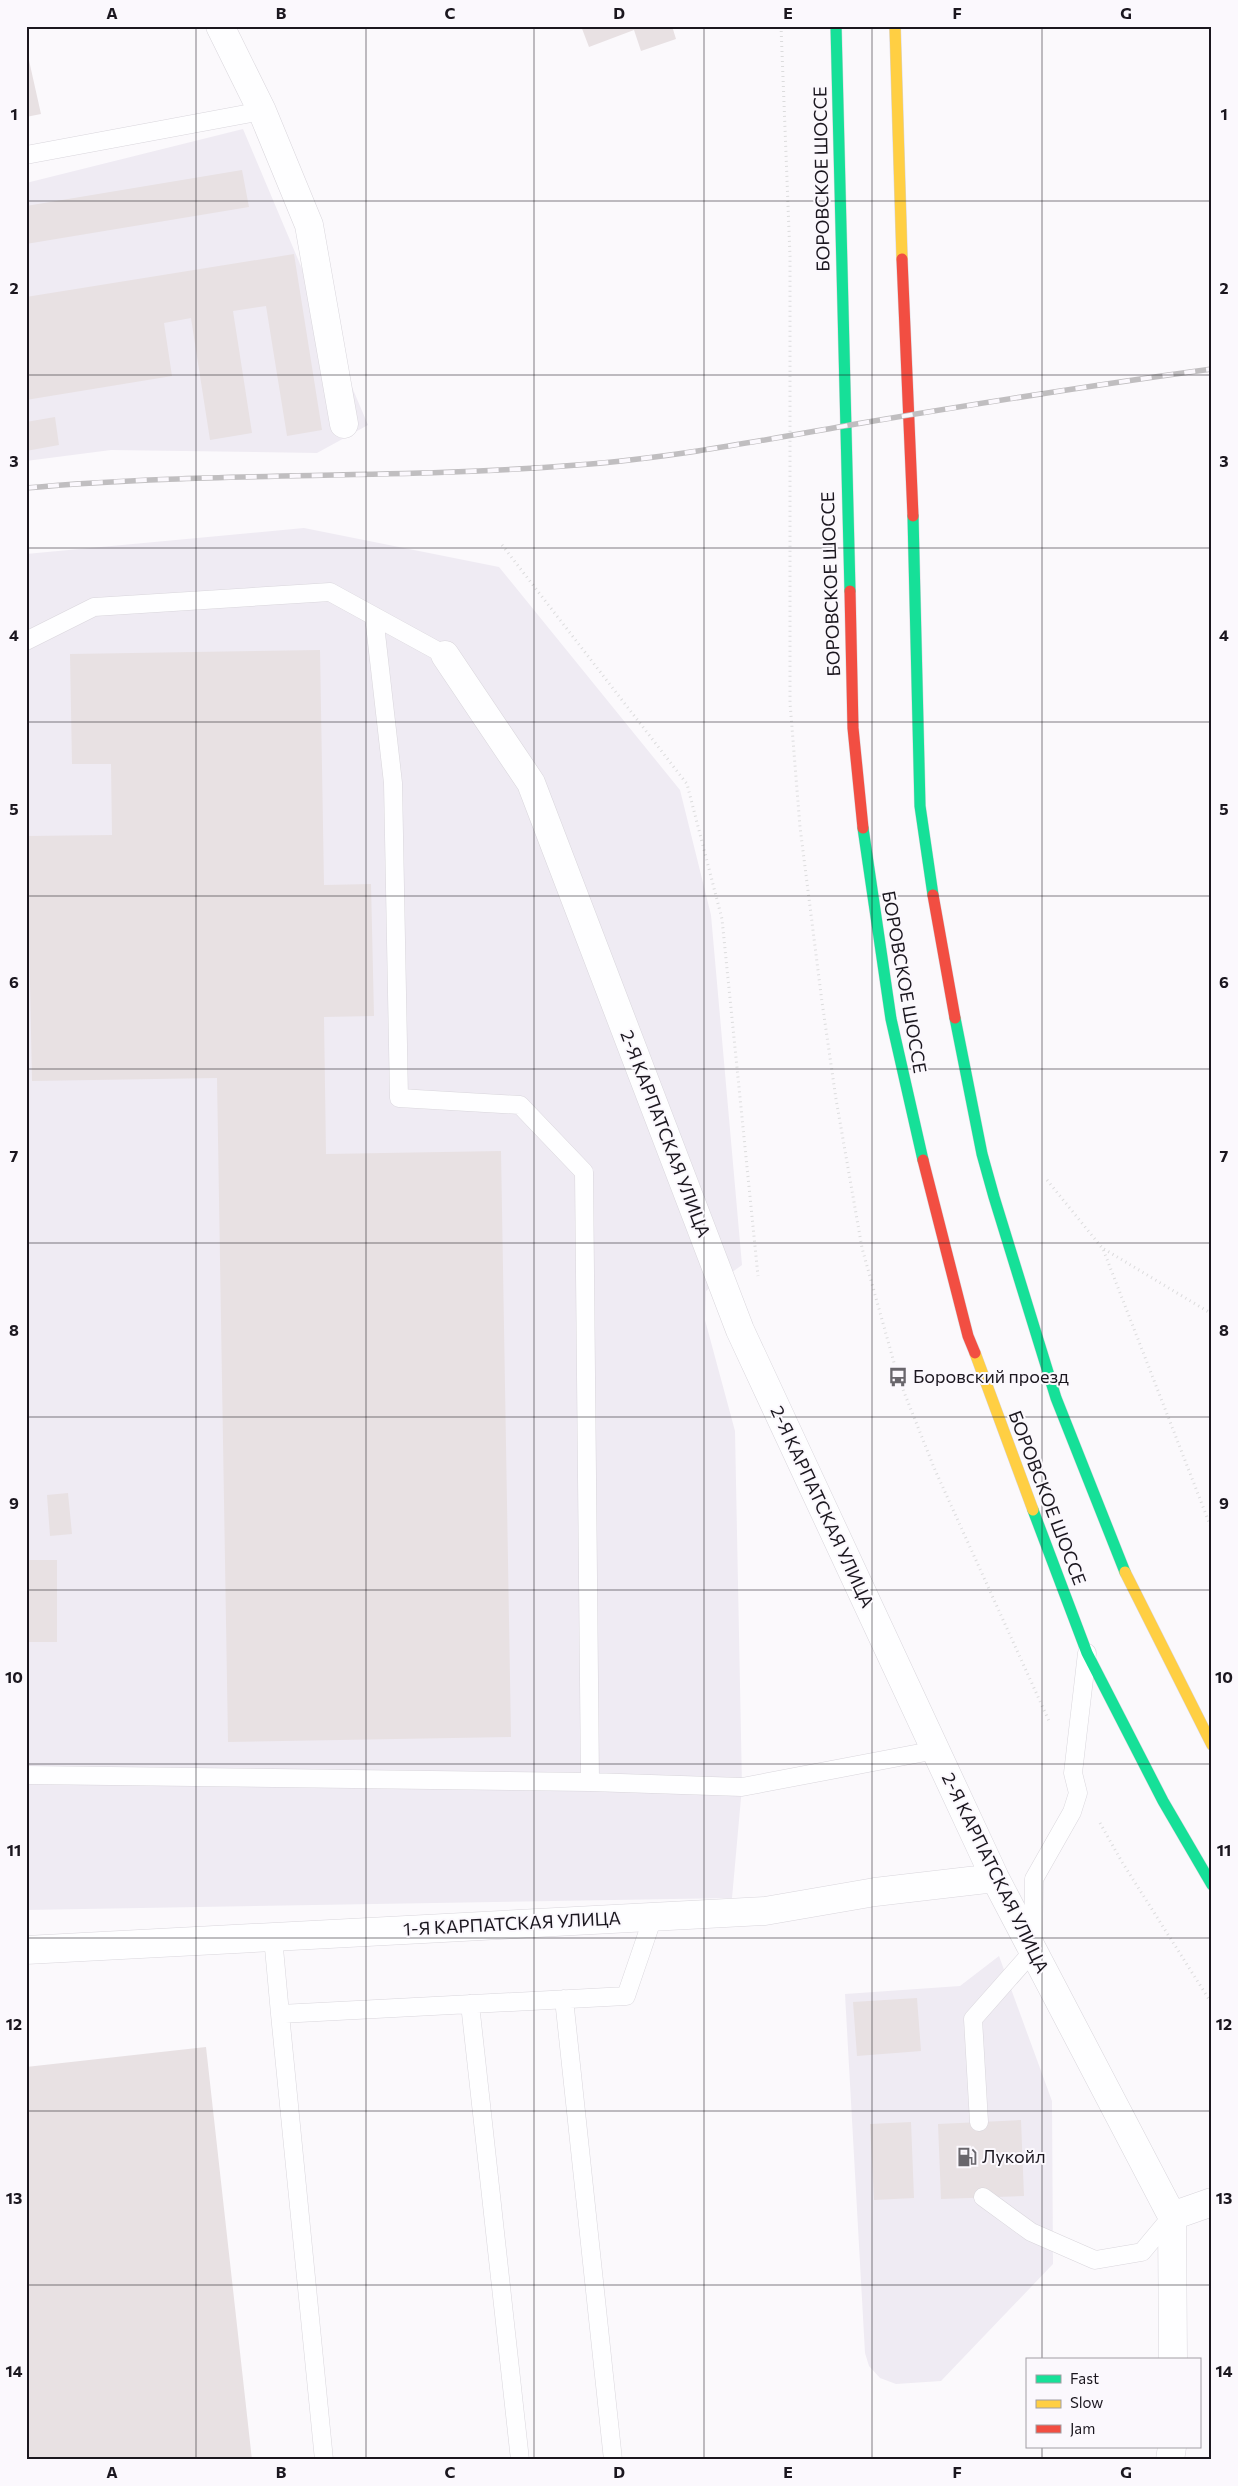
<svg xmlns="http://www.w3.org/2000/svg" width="1238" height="2486" font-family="Commissioner,sans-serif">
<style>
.built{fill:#efebf3}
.building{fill:#e8e1e3}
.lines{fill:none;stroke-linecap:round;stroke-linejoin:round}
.lane-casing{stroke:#d9d6dc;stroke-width:19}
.street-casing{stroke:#d9d6dc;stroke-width:29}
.fast-casing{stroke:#d9d6dc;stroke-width:12}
.slow-casing{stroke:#d9d6dc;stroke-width:12}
.jam-casing{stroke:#d9d6dc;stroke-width:12}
.path{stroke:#dcdcdd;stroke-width:3;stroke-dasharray:1 4;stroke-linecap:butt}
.lane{stroke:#fefeff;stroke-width:18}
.street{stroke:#fefeff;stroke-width:28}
.fast{stroke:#16e098;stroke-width:11}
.slow{stroke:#ffcf43;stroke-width:11}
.jam{stroke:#f24e42;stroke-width:11}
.rail-casing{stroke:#c0bec0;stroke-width:5.5}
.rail{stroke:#fbf8fd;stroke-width:4;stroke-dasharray:11;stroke-linecap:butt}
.grid{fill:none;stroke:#1b171f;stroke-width:1;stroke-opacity:0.55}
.labels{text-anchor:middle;stroke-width:4;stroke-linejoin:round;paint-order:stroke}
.street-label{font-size:18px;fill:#1b171f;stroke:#fbf8fd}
.poi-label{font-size:18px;fill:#1b171f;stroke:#fbf8fd;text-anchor:start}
.neatline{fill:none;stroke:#1b171f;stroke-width:2}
.grid-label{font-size:16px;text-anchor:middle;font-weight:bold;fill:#1b171f}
</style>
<rect width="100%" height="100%" fill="#fbf9fc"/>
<!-- built -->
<path class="built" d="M243 129 368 425 317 453 111 450 26 461V183Z
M304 528 499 567 680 790 711 915 742 1265 706 1291 705 1320 735 1431 742 1787 732 1898 26 1910V554Z
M999 1956 1052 2101 1053 2264 941 2381 896 2384 880 2378 869 2366 865 2353 845 1994 960 1986Z"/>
<!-- building -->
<path class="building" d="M581 26H672L676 39 641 51 634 30 589 47Z
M26 47 41 114 26 117Z
M242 170 249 207 26 244V206Z
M294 254 322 430 287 436 266 306 233 311 252 433 210 440 191 318 164 323 172 376 26 400V297Z
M55 417 59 445 26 451V422Z
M320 650 324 885 371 884 374 1016 324 1017 326 1154 501 1151 511 1737 228 1742 217 1078 32 1081 27 836 112 835 111 764H72L70 654Z
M68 1493 72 1534 50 1536 47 1495Z
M26 1560H57V1642H26Z
M917 1998 921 2051 857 2056 853 2002Z
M206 2047 252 2460H26V2067Z
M1021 2120 1024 2196 941 2199 938 2124Z
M911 2122 914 2198 874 2200 870 2124Z"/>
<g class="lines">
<defs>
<path id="lane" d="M26 155 262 111
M374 616 393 783 399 1098 520 1105 584 1172 590 1782
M26 641 94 607 330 592 445 655
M26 1775 590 1782 742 1787 936 1750
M273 1937 280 2014 626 1996 653 1917
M564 1999 613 2460
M470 2004 520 2460
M280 2014 324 2460
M979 2122 973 2019 1033 1951 1034 1879 1072 1812 1078 1793 1073 1773 1087 1653
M983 2197 1031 2232 1095 2260 1142 2252 1172 2216"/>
<path id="street" d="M220 26 262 111 309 225 344 424
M445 655 531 783 740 1330 995 1878 1172 2216 1173 2360
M26 1950 765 1911 875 1892 995 1878
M1172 2216 1212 2202
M1170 2460 1172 2447"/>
<path id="fast" d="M836 26 850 591
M913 516 920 806 933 895
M863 828 891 1019 923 1160
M955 1018 982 1154 994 1197 1056 1398 1125 1572
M1033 1510 1087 1653 1163 1801 1212 1885"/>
<path id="slow" d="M895 26 902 259
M975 1353 1033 1510
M1125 1572 1212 1745"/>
<path id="jam" d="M902 259 913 516
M850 591 853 728 863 828
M933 895 955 1018
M923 1160 968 1336 975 1353"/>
</defs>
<!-- lane casing -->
<use href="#lane" class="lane-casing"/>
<!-- street casing -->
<use href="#street" class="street-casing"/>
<!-- fast casing -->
<use href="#fast" class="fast-casing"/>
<!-- slow casing -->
<use href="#slow" class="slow-casing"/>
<!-- jam casing -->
<use href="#jam" class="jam-casing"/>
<!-- path -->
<path class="path" d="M781 26 790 256V703L800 827 822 1002 836 1099 862 1248 898 1377 935 1470 1049 1721
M502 545 687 784 722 919 758 1276
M1047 1180 1103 1249 1212 1530
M1104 1249 1212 1314
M1100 1823 1122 1862 1212 2004"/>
<!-- lane -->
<use href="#lane" class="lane"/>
<!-- street -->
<use href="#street" class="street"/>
<!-- fast -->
<use href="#fast" class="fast"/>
<!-- slow -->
<use href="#slow" class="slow"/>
<!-- jam -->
<use href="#jam" class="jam"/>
<defs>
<path id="rail" d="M26 488C209 471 394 480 577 465 671 458 764 440 856 424 975 404 1093 385 1212 369"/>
</defs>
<!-- rail casing -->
<use href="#rail" class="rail-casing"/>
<!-- rail -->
<use href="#rail" class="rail"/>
</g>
<!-- grid -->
<path class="grid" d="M196 26V2460M366 26V2460M534 26V2460M704 26V2460M872 26V2460M1042 26V2360M26 201H1212M26 375H1212M26 548H1212M26 722H1212M26 896H1212M26 1069H1212M26 1243H1212M26 1417H1212M26 1590H1212M26 1764H1212M26 1938H1212M26 2111H1212M26 2285H1212M1042 2447V2460"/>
<!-- icons -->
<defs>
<symbol id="bus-bare" viewBox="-9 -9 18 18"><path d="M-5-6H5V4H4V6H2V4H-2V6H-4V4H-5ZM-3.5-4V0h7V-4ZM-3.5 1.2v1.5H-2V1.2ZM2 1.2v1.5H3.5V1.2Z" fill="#69666c" stroke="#fbf8fd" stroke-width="2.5" paint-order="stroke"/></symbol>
<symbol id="fuel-bare" viewBox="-9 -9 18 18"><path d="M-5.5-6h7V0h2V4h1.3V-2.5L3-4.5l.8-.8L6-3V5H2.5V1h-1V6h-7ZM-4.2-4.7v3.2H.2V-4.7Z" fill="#69666c" stroke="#fbf8fd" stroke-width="2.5" paint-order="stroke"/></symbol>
</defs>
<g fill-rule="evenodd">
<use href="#bus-bare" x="884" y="1363" width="28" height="28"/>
<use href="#fuel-bare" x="953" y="2143" width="28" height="28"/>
</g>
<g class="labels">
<!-- street labels -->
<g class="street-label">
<text transform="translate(822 179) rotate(-91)" y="6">БОРОВСКОЕ ШОССЕ</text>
<text transform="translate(831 584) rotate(-92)" y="6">БОРОВСКОЕ ШОССЕ</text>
<text transform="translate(904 982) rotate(80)" y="6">БОРОВСКОЕ ШОССЕ</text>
<text transform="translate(665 1134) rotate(69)" y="6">2-Я КАРПАТСКАЯ УЛИЦА</text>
<text transform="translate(1047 1498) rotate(69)" y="6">БОРОВСКОЕ ШОССЕ</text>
<text transform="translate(822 1507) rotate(65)" y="6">2-Я КАРПАТСКАЯ УЛИЦА</text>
<text transform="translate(995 1873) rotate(64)" y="6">2-Я КАРПАТСКАЯ УЛИЦА</text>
<text transform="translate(512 1924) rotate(-3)" y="6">1-Я КАРПАТСКАЯ УЛИЦА</text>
</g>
<!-- poi labels -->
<g class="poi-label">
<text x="913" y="1383">Боровский проезд</text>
<text x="982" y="2163">Лукойл</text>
</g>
</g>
<!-- border -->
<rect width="1238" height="2486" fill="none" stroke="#fbf8fd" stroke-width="55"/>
<!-- legend -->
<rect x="1026" y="2358" width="175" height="90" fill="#fbf8fd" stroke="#a19ea4"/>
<rect x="1036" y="2375" width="25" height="8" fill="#16e098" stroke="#a19ea4"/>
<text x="1070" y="2384" font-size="15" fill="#1b171f">Fast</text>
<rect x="1036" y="2400" width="25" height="8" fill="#ffcf43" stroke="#a19ea4"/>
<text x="1070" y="2408" font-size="15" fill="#1b171f">Slow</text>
<rect x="1036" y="2425" width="25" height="8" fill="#f24e42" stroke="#a19ea4"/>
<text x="1070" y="2434" font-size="15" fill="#1b171f">Jam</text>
<rect x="28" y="28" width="1182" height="2430" class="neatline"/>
<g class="grid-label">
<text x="112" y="19">A</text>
<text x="281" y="19">B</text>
<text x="450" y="19">C</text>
<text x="619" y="19">D</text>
<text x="788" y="19">E</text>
<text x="957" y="19">F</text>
<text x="1126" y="19">G</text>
<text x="14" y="120">1</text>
<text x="1224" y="120">1</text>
<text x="14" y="294">2</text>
<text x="1224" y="294">2</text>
<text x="14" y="467">3</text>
<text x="1224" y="467">3</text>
<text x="14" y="641">4</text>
<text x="1224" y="641">4</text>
<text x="14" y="815">5</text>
<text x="1224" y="815">5</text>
<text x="14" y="988">6</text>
<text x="1224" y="988">6</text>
<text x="14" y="1162">7</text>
<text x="1224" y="1162">7</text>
<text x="14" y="1336">8</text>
<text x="1224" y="1336">8</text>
<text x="14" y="1509">9</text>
<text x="1224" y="1509">9</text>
<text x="14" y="1683">10</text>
<text x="1224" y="1683">10</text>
<text x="14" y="1856">11</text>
<text x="1224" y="1856">11</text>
<text x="14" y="2030">12</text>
<text x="1224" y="2030">12</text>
<text x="14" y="2204">13</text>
<text x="1224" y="2204">13</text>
<text x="14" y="2377">14</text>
<text x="1224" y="2377">14</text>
<text x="112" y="2478">A</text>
<text x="281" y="2478">B</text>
<text x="450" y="2478">C</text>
<text x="619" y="2478">D</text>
<text x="788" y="2478">E</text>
<text x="957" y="2478">F</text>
<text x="1126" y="2478">G</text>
</g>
</svg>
